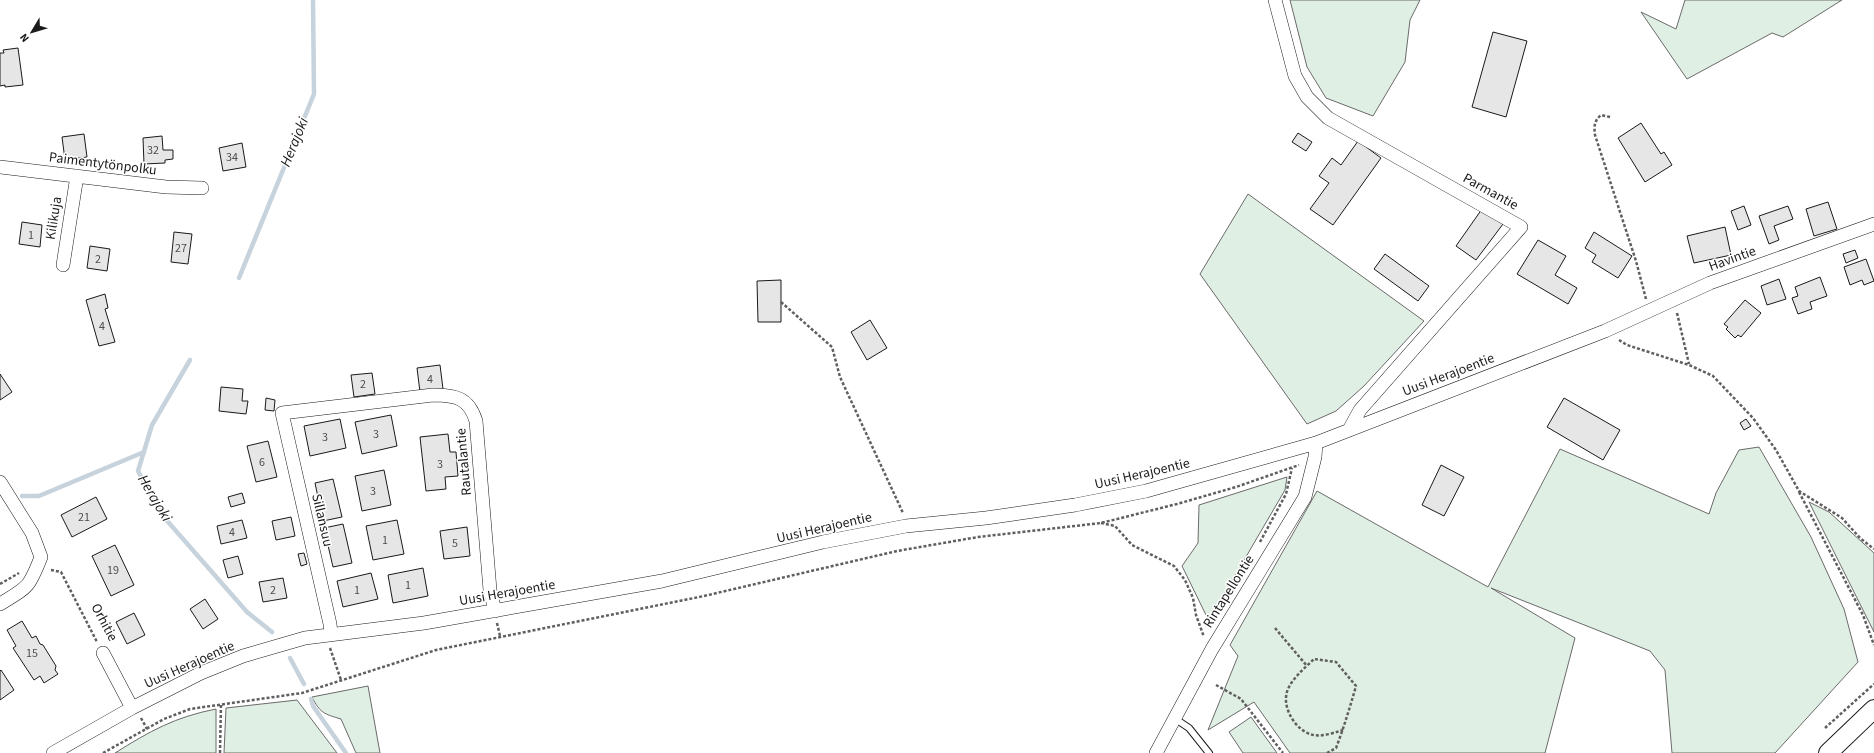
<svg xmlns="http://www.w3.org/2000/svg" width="1874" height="753" font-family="'Source Sans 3',sans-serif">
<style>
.green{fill:#e0efe3;stroke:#6a6a6a}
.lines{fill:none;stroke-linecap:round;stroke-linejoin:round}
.stream{stroke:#c6d2dc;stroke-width:4.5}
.building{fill:#e6e6e6;stroke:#1a1a1a}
.service-casing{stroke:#1a1a1a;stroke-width:8}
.minor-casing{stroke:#1a1a1a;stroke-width:14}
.secondary-casing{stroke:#1a1a1a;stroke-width:20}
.path{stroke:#5f5f5f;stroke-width:2.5;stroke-dasharray:3 2;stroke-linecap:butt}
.service{stroke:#fff;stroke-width:6}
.minor{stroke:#fff;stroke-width:13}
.secondary{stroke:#fff;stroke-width:18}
.labels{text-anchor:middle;stroke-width:3;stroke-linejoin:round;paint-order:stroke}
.number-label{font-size:12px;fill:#4d4d4d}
.street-label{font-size:14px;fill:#1a1a1a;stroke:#fff}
.water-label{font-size:15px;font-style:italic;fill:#1a1a1a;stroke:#fff}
</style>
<rect width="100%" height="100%" fill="#fff"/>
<!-- green -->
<path class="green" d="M1290 0H1420L1410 20 1405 62 1373 116 1326 98 1307 67Z
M1685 0H1842L1783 37 1772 33 1687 79 1641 12 1676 29Z
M1248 194 1424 321 1364 386 1336 411 1307 424 1200 274Z
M1759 447 1811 537 1844 609 1858 662 1775 753H1672L1665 670 1650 651 1491 588 1575 638 1545 753H1290L1254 702 1208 730 1238 656 1230 645 1317 491 1488 587 1560 449 1709 514 1716 493 1739 450Z
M1287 477 1285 490 1212 615H1206L1182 566 1198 543 1199 505Z
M1809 502 1829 512 1874 553V632Z
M368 686 380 753H356L341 719C324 714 320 713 312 697Z
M297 700 337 753H224L226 708Z
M216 709V753H115C150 731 175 717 216 709Z
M1251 717 1277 753H1243L1229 732Z"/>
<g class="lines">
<!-- stream -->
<path class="stream" d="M239 278 314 94 313 0
M190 360 152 425 138 471 162 515 247 612 272 632
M22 496H39L144 452
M290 658 304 684
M311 699 313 706 346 753"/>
</g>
<!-- building -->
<path class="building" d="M1493 32 1527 41 1506 117 1472 107Z
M18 48 23 85 5 87V85L0 86V53H4L3 50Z
M1641 123 1661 154 1664 152 1672 165 1645 182 1618 138Z
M1298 133 1312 142 1306 151 1292 142Z
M84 134 87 157 65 160 62 137Z
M162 136 163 150H173V159L165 160V163L144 164 143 138Z
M1358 141 1381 158 1333 225 1310 209 1329 183 1319 176 1332 158 1341 165Z
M242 143 246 167 223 171 219 148Z
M1828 202 1837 229 1814 236 1806 209Z
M1744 206 1751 225 1738 230 1731 211Z
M1788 206 1793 219 1774 226 1779 240 1769 244 1759 216Z
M1482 209 1503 224 1476 260 1456 246Z
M22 222 42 225 40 247 19 244Z
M1725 227 1731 255 1694 263 1687 236Z
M174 232 192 234 188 264 171 262Z
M1594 232 1632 256 1618 278 1592 262 1596 255 1585 248Z
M1538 240 1566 256 1555 275 1577 288 1568 304 1517 274Z
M90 246 110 249 107 271 87 268Z
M1855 250 1858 258 1846 263 1843 254Z
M1385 254 1429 286 1418 301 1374 269Z
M1866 259 1874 281 1864 285 1862 280 1850 285 1844 267Z
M1820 277 1827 296 1810 302 1812 309 1798 314 1792 298 1798 296 1795 287Z
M1779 279 1786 299 1767 305 1761 286Z
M781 280V322H758L757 281Z
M105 294 108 308 105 309 115 342 99 346 86 300Z
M1745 300 1761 313 1741 337 1738 335 1735 338 1726 329 1728 327 1724 324Z
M870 320 887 348 867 360 851 332Z
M440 365 443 389 420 392 417 368Z
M372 373 375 394 354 397 351 375Z
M0 374 12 392 0 400Z
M221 387 243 389 242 401H248L246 414 219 411Z
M266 398 275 400 274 411 265 410Z
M1564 398 1620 430 1603 460 1547 427Z
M391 415 397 446 362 454 355 422Z
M340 419 346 448 310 456 304 426Z
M1746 419 1751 426 1744 430 1740 423Z
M448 434 450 452H456L458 476 445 477 446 489 426 491 420 437Z
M268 441 277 477 256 482 247 446Z
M1441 465 1464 477 1444 516 1422 505Z
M384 470 391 505 362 511 355 476Z
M333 479 342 517 323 521 315 483Z
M242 493 245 503 231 507 228 497Z
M96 497 107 519 72 537 61 515Z
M291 517 295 536 276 540 272 521Z
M242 520 247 538 221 544 217 526Z
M397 520 404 554 373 560 366 526Z
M343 524 352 563 333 567 324 528Z
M467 527 470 556 444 559 440 531Z
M115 545 134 585 111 596 92 556Z
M304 553 307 564 301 566 298 554Z
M238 556 243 574 228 578 223 560Z
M423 568 428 596 393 603 388 575Z
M371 573 378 599 343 607 337 581Z
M283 578 287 598 263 602 259 582Z
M205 599 218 619 203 629 190 609Z
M134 613 145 635 127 644 116 622Z
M22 621 32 638 36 636 40 644 43 645 56 666 55 670 58 674 44 683 40 676 34 680 13 648 16 646 7 630Z
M1 670 14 690 0 700V671Z"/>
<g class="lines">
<defs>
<path id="service" d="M1174 718 1189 728 1209 753"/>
<path id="minor" d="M1275 0 1295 76 1307 97 1328 118 1521 227 1360 410 1349 430
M0 167 166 187 202 188
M63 265 77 176
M0 482 32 533 41 557C29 588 28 587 0 604
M331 634 330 624 282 413 433 395C456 395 469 398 476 421L490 590 495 611
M103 653 132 708
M53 753 132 708 201 673 243 656 305 638 424 623 662 581 823 542 906 526 986 518 1075 505 1146 491 1316 443 1605 331 1710 283 1874 224
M1156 753 1212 649 1305 497 1315 457 1316 443"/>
<path id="secondary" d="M1828 753 1874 709"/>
</defs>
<!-- service casing -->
<use href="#service" class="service-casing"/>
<!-- minor casing -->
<use href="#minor" class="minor-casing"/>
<!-- secondary casing -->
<use href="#secondary" class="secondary-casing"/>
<!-- path -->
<path class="path" d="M1610 117 1601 115C1594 121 1594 126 1595 135L1636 261 1646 299
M781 302 832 347 840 377 903 513
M1677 313 1689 364
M1619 340 1627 345 1689 365 1713 376 1753 418 1776 450 1799 491 1842 518 1860 538 1874 549
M1799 492 1863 615 1874 645
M1101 523 1115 526 1132 545 1174 566 1185 580 1193 598 1196 615 1204 637
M1260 542 1286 494 1292 468
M51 570 61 572 97 642
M0 584 19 573
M497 623 500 636
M1275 628 1307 666
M330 648 341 680
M1216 685 1241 699 1283 753
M141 718 147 729
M1825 728 1874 684
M103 753 164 719 190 709 302 693 436 650 704 596 897 551 978 537 1101 523 1177 504 1236 487 1299 465
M220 753 221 703
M1327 753 1336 748C1344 727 1350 707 1356 686L1336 662 1314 659C1304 669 1286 683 1286 698 1285 712 1297 730 1310 734 1320 738 1333 733 1343 730"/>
<!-- service -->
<use href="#service" class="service"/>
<!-- minor -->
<use href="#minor" class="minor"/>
<!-- secondary -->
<use href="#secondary" class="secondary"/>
</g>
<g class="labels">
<!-- number labels -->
<g class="number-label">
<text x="153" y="154">32</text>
<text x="232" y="161">34</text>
<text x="31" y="239">1</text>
<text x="181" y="252">27</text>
<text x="98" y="263">2</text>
<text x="102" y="330">4</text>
<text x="430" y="383">4</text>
<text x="363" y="388">2</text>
<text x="376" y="438">3</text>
<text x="325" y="441">3</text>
<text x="262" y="466">6</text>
<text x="440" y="468">3</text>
<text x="373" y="495">3</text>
<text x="84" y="521">21</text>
<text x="232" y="536">4</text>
<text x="385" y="544">1</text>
<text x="455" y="547">5</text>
<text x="113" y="574">19</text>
<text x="408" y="589">1</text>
<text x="273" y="594">2</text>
<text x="357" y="594">1</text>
<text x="32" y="657">15</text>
</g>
<!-- street labels -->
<g class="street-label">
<text transform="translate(103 163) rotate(7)" y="5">Paimentytönpolku</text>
<text transform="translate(1491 191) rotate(29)" y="5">Parmantie</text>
<text transform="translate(53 218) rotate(-81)" y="5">Kilikuja</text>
<text transform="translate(1732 258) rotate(-20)" y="5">Havintie</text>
<text transform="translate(1448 374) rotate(-21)" y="5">Uusi Herajoentie</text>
<text transform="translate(463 462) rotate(-95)" y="5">Rautalantie</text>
<text transform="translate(1142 473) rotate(-13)" y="5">Uusi Herajoentie</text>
<text transform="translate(323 520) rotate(77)" y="5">Sillansuu</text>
<text transform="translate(824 527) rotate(-13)" y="5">Uusi Herajoentie</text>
<text transform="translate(1228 591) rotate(-58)" y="5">Rintapellontie</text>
<text transform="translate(507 592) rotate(-10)" y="5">Uusi Herajoentie</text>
<text transform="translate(105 622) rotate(62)" y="5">Orhitie</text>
<text transform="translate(189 664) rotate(-24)" y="5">Uusi Herajoentie</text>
</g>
<!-- water labels -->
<g class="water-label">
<text transform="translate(294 142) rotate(-68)" y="5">Herajoki</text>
<text transform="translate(155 498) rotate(59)" y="5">Herajoki</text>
</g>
</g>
<!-- north arrow -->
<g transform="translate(32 32) rotate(232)" stroke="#ffffff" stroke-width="3" paint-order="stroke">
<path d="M0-3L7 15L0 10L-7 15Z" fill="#1a1a1a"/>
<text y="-6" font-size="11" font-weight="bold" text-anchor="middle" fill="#1a1a1a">N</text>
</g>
</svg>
